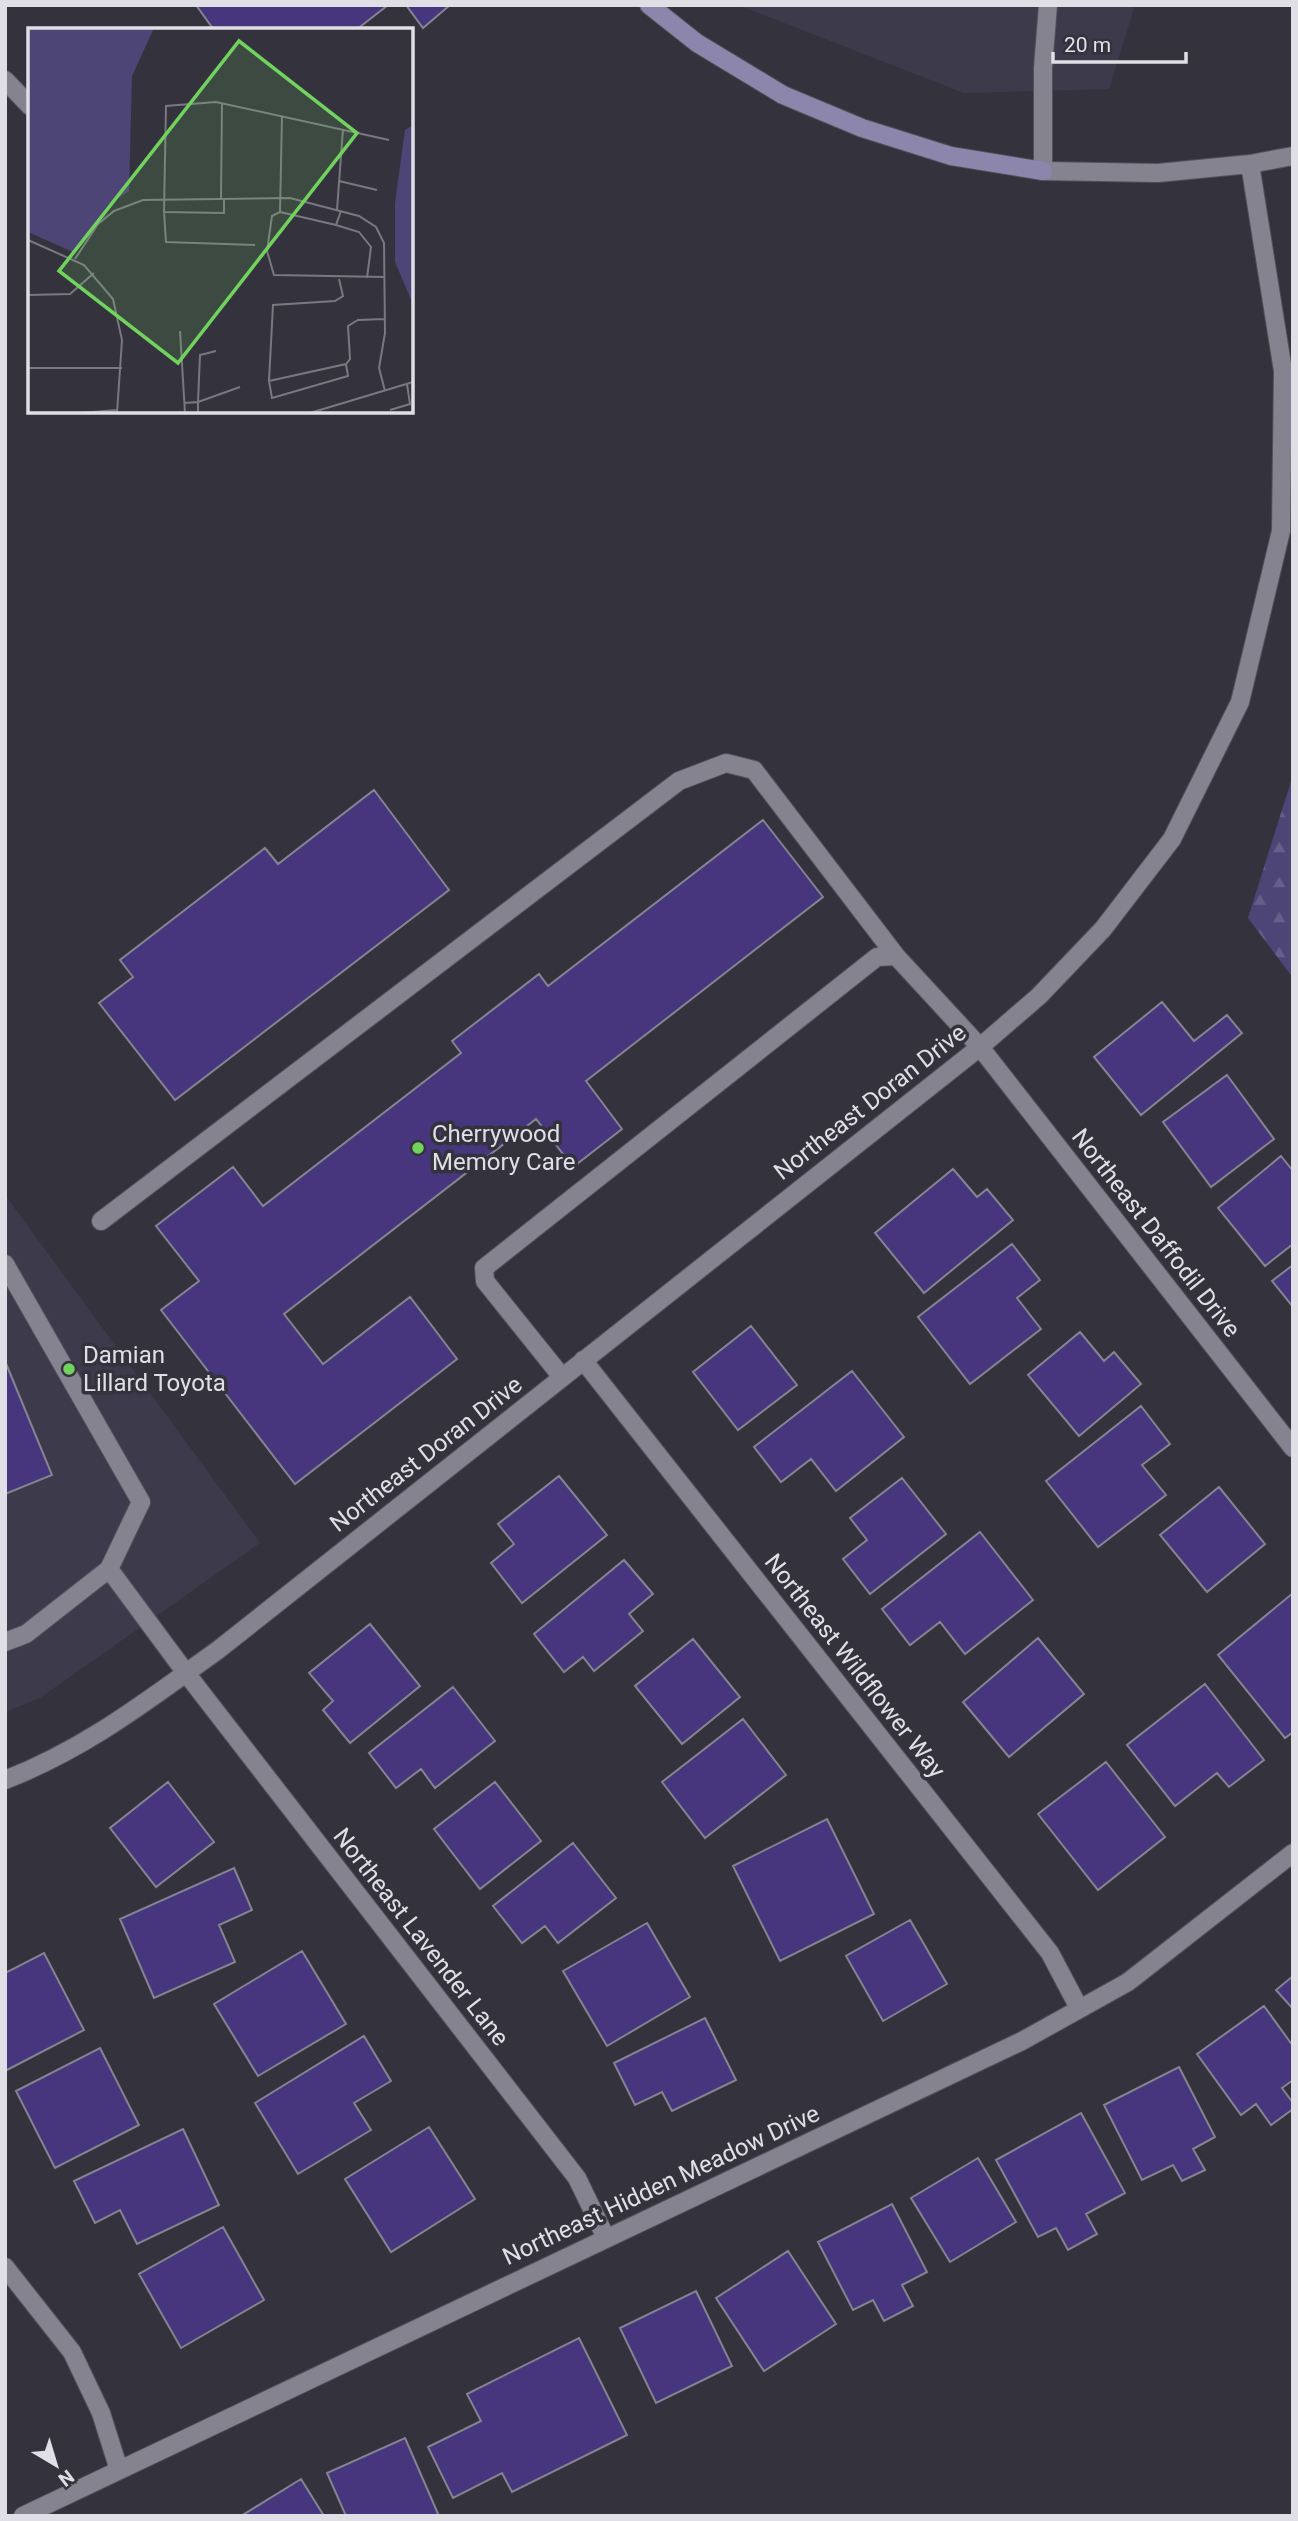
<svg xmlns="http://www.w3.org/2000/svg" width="1298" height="2521" font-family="Roboto,sans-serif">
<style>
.built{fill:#3d3b4b}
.forest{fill:url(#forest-firs)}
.building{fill:#47367e;stroke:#858390;stroke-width:2}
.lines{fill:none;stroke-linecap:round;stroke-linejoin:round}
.lane-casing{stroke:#53525a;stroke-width:20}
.street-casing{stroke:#53525a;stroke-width:20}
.secondary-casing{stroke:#53525a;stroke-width:20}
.lane{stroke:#85838f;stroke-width:18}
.street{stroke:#85838f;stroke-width:18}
.secondary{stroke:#8d86ac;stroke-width:18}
.poi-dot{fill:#71d35e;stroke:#34333d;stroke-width:2.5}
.labels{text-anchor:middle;stroke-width:7;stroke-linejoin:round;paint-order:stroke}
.street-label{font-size:24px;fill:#e0dfe6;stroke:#34333d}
.poi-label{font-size:24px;fill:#e0dfe6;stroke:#34333d;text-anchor:start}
.inset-road{fill:none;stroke:#797881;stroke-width:2}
.view{fill:#71d35e;fill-opacity:0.15;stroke:#71d35e;stroke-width:3.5}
.inset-edge{fill:none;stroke:#e0dfe6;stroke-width:3.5}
</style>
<defs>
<pattern id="forest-firs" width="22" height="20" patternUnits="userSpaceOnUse" patternTransform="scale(1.75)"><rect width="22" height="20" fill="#4e4577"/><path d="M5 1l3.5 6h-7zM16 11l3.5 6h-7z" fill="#675f8a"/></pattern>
</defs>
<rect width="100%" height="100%" fill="#34333d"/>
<!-- built -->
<path class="built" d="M738 5H1135L1109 89 964 93Z
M5 1195 260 1543 40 1698 5 1712Z"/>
<!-- forest -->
<path class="forest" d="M1293 775V978L1248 918Z"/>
<!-- building -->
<path class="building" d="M196 5H388L356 30H214Z
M406 5H450L423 28Z
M374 790 449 890 175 1100 99 1003 133 977 120 960 265 848 278 864Z
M763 820 823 897 586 1081 622 1129 573 1167 536 1119 284 1314 323 1364 410 1297 457 1359 295 1484 161 1310 199 1281 156 1226 233 1167 263 1206 461 1053 452 1041 539 974 548 986Z
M1162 1002 1194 1041 1227 1015 1242 1033 1141 1115 1094 1057Z
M1227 1075 1274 1139 1211 1187 1163 1122Z
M1281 1156 1293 1171V1244L1265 1266 1218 1208Z
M953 1169 977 1197 987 1189 1013 1220 924 1293 875 1233Z
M1012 1244 1040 1280 1017 1298 1041 1329 970 1384 918 1317Z
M1293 1265V1307L1272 1281Z
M751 1326 797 1385 738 1430 693 1372Z
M1080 1332 1104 1361 1114 1352 1141 1384 1079 1436 1028 1375Z
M5 1361 52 1475 5 1494Z
M852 1371 904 1437 836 1491 811 1459 781 1482 754 1447Z
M1141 1406 1170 1444 1142 1465 1166 1495 1098 1547 1046 1481Z
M559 1476 607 1535 522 1603 491 1563 514 1544 498 1524Z
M902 1478 946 1534 870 1594 843 1559 867 1540 850 1518Z
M1219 1487 1265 1544 1207 1592 1160 1535Z
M980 1532 1033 1600 965 1654 940 1622 910 1645 882 1609Z
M624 1560 653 1594 629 1614 643 1631 594 1671 583 1657 564 1672 534 1634Z
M1293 1593V1732L1285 1738 1218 1655Z
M370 1624 420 1686 350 1743 323 1710 333 1701 309 1673Z
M1038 1638 1084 1694 1009 1757 963 1702Z
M693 1639 740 1697 682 1744 635 1686Z
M1205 1684 1264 1760 1229 1787 1217 1773 1175 1806 1127 1745Z
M453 1687 495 1741 435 1788 421 1769 396 1788 369 1753Z
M743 1719 786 1775 705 1838 662 1782Z
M1106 1762 1165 1837 1098 1890 1038 1814Z
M168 1782 214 1842 156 1887 110 1828Z
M495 1782 541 1841 480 1889 434 1829Z
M827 1819 874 1914 780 1961 733 1866Z
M573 1843 616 1898 558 1943 545 1926 522 1943 493 1906Z
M234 1868 252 1910 219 1925 235 1962 154 1998 120 1919Z
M910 1920 947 1984 883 2021 846 1956Z
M647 1923 690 1997 607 2046 563 1971Z
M302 1951 346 2024 258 2076 214 2004Z
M44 1953 84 2030 5 2071V1973Z
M1293 1976V2009L1276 1990Z
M1264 2006 1293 2046V2080L1282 2088 1293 2103V2109L1271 2125 1256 2104 1241 2115 1197 2054Z
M705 2018 736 2080 672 2111 662 2092 635 2105 614 2063Z
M364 2036 391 2081 354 2103 371 2130 298 2174 255 2103Z
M100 2048 139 2125 55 2168 16 2091Z
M1179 2067 1215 2137 1193 2149 1205 2170 1182 2181 1173 2165 1142 2180 1104 2105Z
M1081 2113 1125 2193 1086 2214 1097 2234 1068 2250 1056 2228 1038 2237 996 2160Z
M429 2127 475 2199 391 2252 345 2179Z
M183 2129 219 2205 137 2244 120 2210 95 2223 74 2181Z
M978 2158 1016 2222 950 2262 911 2198Z
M892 2204 927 2272 902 2285 913 2306 884 2321 873 2300 853 2310 818 2242Z
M223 2227 264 2300 181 2348 139 2274Z
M788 2251 836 2324 764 2371 716 2298Z
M696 2291 732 2366 656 2403 620 2328Z
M579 2338 627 2435 512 2492 502 2473 453 2498 428 2447 481 2421 467 2394Z
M405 2438 439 2516H346L327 2473Z
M301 2479 324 2516H241Z"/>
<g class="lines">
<defs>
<path id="lane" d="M5 80 30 106
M1043 171V68L1048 5
M101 1221 679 781 726 763 754 770 896 956
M5 1264 141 1502 109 1569 186 1673
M562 1377 485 1281 484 1268 877 957 896 956 980 1047
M5 1642 26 1634 109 1569"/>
<path id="street" d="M1043 171 1158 173 1250 164 1293 156
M980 1047 1293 1448
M583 1360 1050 1953 1079 2008
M186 1673 577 2178 606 2238
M5 1780C87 1748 148 1700 218 1650L980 1047 1039 996 1103 929 1172 839 1240 702 1281 531 1283 371 1250 164
M5 2267 72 2352 101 2413 119 2470
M23 2516 1022 2041 1128 1982 1293 1853"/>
<path id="secondary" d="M649 5 697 43 783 95 862 128 951 156 1043 171"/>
</defs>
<!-- lane casing -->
<use href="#lane" class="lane-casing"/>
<!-- street casing -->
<use href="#street" class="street-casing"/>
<!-- secondary casing -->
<use href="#secondary" class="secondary-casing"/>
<!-- lane -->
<use href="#lane" class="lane"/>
<!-- street -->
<use href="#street" class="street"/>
<!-- secondary -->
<use href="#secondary" class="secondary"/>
</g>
<!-- markers -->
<g class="poi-dot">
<circle cx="418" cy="1148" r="7"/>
<circle cx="69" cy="1369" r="7"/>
</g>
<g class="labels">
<!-- street labels -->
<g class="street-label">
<text transform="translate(870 1102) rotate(-38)" y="8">Northeast Doran Drive</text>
<text transform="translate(1156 1233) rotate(52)" y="8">Northeast Daffodil Drive</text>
<text transform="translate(426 1454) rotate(-38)" y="8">Northeast Doran Drive</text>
<text transform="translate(855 1666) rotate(52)" y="8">Northeast Wildflower Way</text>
<text transform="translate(421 1937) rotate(52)" y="8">Northeast Lavender Lane</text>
<text transform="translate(661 2185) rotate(-25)" y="8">Northeast Hidden Meadow Drive</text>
</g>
<!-- poi labels -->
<g class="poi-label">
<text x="432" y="1142">Cherrywood<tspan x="432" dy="28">Memory Care</tspan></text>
<text x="83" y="1363">Damian<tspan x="83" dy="28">Lillard Toyota</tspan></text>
</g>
</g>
<!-- overview -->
<g transform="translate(28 28)">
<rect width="385" height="385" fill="#34333d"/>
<path d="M0 0H126L104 48 101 163 80 177 45 224 0 204ZM385 97V276L367 234V175L377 102Z" fill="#4e4577"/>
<path class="inset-road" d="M254 88 252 184 244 188 239 223 246 247 357 249M311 153 349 162M193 170 194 75M196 170V185L136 184 138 78 188 74 361 112M309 182 315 101M313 183 308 197 331 204 343 219 339 250M136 184 138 214 227 217M252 184 308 197M0 212 56 237 85 271 94 312 89 385M47 231 70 196 86 183 115 172 262 170 331 188 348 199 356 215 357 305 351 340 357 363M311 251 315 268 307 273 245 277 241 353 318 336 322 331 320 298 330 292 357 291M0 267 42 266 66 245M152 303 157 385M0 340H94M241 353 244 370 320 348 318 336M156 375 170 374 172 327 188 323M362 382 382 376 379 356M53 385 89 382M170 385V374L212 359M282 385 385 354"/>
<path class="view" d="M211 13 329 105 150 335 31 243Z"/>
<rect width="385" height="385" class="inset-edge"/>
</g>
<!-- border -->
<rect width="1298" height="2521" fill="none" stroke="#e0dfe6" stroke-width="14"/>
<!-- north arrow -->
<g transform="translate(56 2465) rotate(142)" stroke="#34333d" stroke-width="5" paint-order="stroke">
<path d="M0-5L12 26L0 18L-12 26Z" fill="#e0dfe6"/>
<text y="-10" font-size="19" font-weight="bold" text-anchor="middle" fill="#e0dfe6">N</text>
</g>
<!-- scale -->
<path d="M1053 52v10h133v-10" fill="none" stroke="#e0dfe6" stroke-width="3.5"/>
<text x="1064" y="52" font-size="21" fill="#e0dfe6" stroke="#34333d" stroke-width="5" paint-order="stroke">20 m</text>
</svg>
